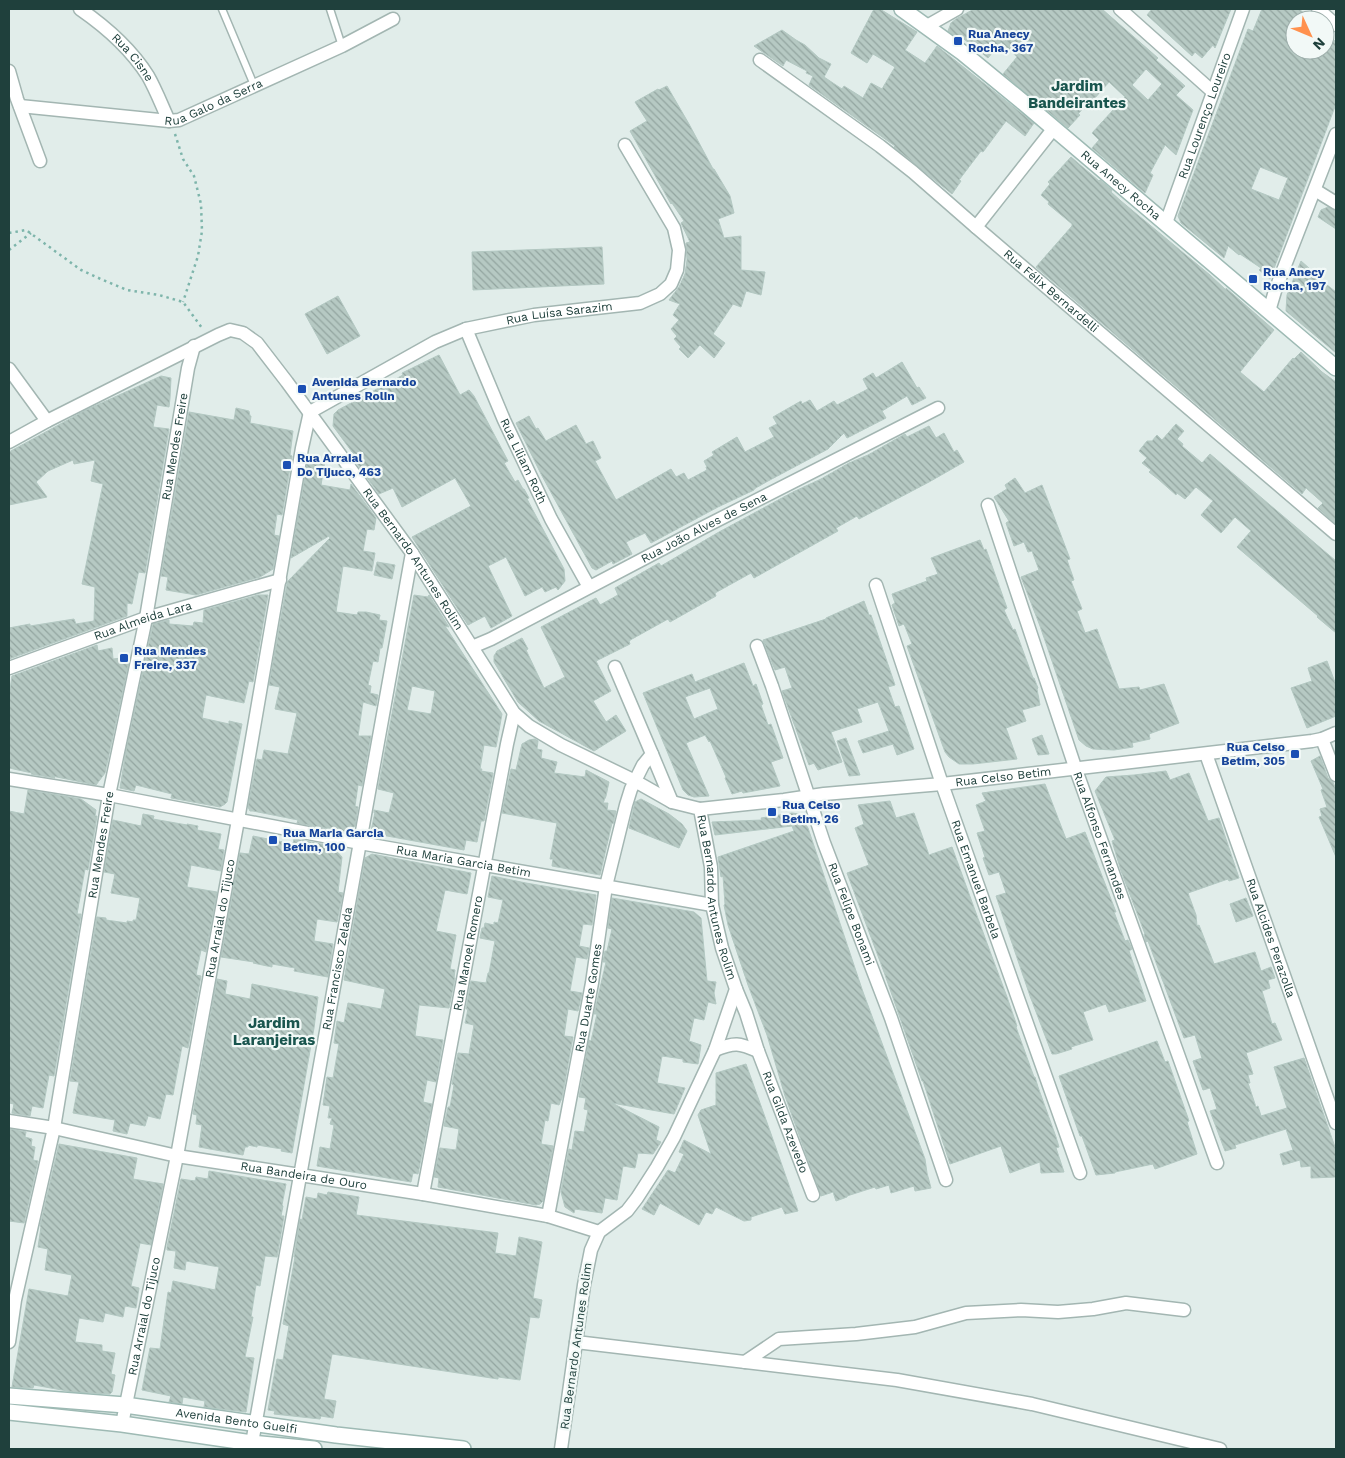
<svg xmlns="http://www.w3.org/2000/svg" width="1345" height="1458" font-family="'Work Sans',sans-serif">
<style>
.building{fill:url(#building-back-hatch);stroke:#b3c8c2;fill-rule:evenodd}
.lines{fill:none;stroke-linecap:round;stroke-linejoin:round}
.lane-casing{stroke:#a3b6b2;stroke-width:9}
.street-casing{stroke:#a3b6b2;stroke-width:15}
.secondary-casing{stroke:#9ebab4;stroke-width:18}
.path{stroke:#7eb5ab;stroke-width:2.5;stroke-dasharray:2.5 4;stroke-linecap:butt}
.lane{stroke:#fff;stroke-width:6}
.street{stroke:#fff;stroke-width:12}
.secondary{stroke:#fff;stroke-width:15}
.transit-dot{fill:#1a4fb4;stroke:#f2f9f7;stroke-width:2}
.labels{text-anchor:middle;stroke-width:4.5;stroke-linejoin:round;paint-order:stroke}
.transit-label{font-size:12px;font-weight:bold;fill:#164399;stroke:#f2f9f7;text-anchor:start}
.street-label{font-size:12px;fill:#1f403c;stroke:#f2f9f7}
.quarter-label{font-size:15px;font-weight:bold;fill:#19554e;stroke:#f2f9f7}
</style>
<defs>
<pattern id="building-back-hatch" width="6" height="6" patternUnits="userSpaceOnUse" patternTransform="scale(1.25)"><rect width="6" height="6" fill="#b6c9c3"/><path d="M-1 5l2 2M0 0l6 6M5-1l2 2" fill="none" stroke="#93a5a0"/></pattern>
</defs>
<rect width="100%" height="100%" fill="#e1edea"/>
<!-- building -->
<path class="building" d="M874 9H880L917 32 905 50 925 63 937 46 1034 123 1025 136 1006 121 983 152 981 151 959 180 961 181 952 194 894 147 895 146 809 85 813 76 806 73 807 71 786 60 783 66 754 46 782 30 796 40 805 45 819 58 831 64 824 77 842 89 844 86 863 98 871 83 882 89 895 67 873 54 867 63 851 53Z
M974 9H1102L1158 58 1156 60 1185 86 1176 95 1193 110 1188 123 1176 155 1165 145 1150 173 1153 175 1145 193 1092 148 1099 140 1092 133 1125 97 1109 82 1094 99 1093 98 1078 114 1080 115 1068 128 1003 74 1017 57 1001 42 988 58 964 39 962 41 948 31 951 23 956 19ZM1146 69 1162 84 1148 100 1132 85Z
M1152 9H1231L1215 48 1213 45 1202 58 1195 52 1192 56 1147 15Z
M1262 9H1299L1312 20H1295V50H1325V32L1336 42V104L1270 279 1259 270 1261 268 1240 254 1239 255 1228 246 1224 258 1181 223 1178 216 1248 29 1253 31ZM1260 167 1288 178 1279 200 1251 189Z
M667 86 689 124 713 169H714L730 196 734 213 718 219 724 238 741 236V270L765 272 761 295 746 291 741 307 733 304 713 334 725 343 714 358 700 345 688 358 679 349 681 347 674 339 677 336 671 329 679 320 673 315 680 304 669 300 679 287 685 274 687 260 686 243 690 242 681 223 684 221 672 203 671 204 630 131 647 121 635 102 658 89 659 90Z
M1071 157 1099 181 1100 180 1112 190 1111 192 1121 201 1210 275 1226 290V288L1274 330 1240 372 1264 392 1293 358 1294 359 1301 352 1322 372 1336 382V524L1318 508 1323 503 1306 488 1302 494 1036 267 1072 226V224L1048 204 1049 202 1041 195 1050 184 1048 182Z
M1328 207 1336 211V229L1318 217 1321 210Z
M602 247 604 284 473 290 472 252Z
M1301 261 1318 276 1317 277 1336 292V353L1286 311 1287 295Z
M338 296 360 336 327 354 305 314Z
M439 355 460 395 469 390 474 396 508 461 504 463 515 482 518 480 523 489H524L529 498 527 499 564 569 565 581 558 590 556 587 545 592 542 587 525 596 506 557 488 566 512 616 491 628 485 616 468 625 412 537 471 506 455 478 402 507 393 488 379 494 355 461V456L333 426 334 414 338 410 403 375 402 373Z
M902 362 917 388 919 387 926 398 912 405 907 396 882 411 886 418 847 438 844 433 828 449 768 481 754 489V490L718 507 651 543 645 533 626 542 632 554 613 564 612 561 596 570 592 568 541 474 516 423 529 416 536 429 538 428 546 441 576 425 586 444 593 441 601 458 595 461 616 500 671 469 676 477 684 473 688 480 707 470 706 467H707L704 461 714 455 712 452 737 437 745 452 774 437 769 428 777 424 773 417 801 401 802 404 810 400 817 411 834 401 837 405 868 389 863 379 873 373 876 378Z
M161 376 171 378 170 398 169 407 157 405 153 427 169 429 145 573 139 572 138 574 132 604 127 603V616L9 659V628L30 624V626L74 619 76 624 94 621 95 587 82 584 103 484 91 481 95 460 74 464 73 460 48 471 36 482 47 497 9 505V452L86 410Z
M236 408 249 411 250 416H251L250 423 293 431 290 455 292 456 282 515 277 514 274 535 279 536 273 569 260 577 196 595 166 590 168 577 161 576 189 412 234 420Z
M1176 424 1184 431 1177 439 1183 444 1182 446 1202 463 1210 454 1336 561V633L1317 617 1318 616 1237 547 1251 531 1235 517 1221 533 1201 515 1213 501 1196 487 1185 499 1177 493 1176 495 1158 479 1149 472 1151 470 1142 463 1147 458 1139 451 1147 441H1152L1157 435 1162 440Z
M929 426 936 438 944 433 954 452 957 450 964 462 929 482 859 519 857 516 836 528 838 531 754 578 751 573 715 593 716 596 670 622 668 619 632 639 629 641 630 644 596 661 611 691 593 701 606 722 616 715 626 731 594 751 539 721 518 702 494 662V656L497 651 522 638 528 649 526 650 544 688 565 677 541 627 596 598 600 605 618 595 615 588 659 563 661 566 719 532 793 492 821 479 849 463 868 455 905 434 907 437Z
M308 458 325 461 321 485 350 490 351 484 376 518 374 530 367 529 363 551 375 553 372 571 343 566 336 612 357 615 358 612H366L380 615 379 620 387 621 382 648H380L378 662 373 661 368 685 371 686 370 693 378 695 376 706 363 702 358 736H371L362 786 358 785 355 806 358 807 355 826 347 832 297 823 298 820 253 811H250L248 807 257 759 262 760 264 750 288 754 297 713 275 709 280 687 269 685 287 584 288 581 330 538 329 536 291 558Z
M1015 478 1025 493 1042 485 1070 559 1067 560 1074 580 1071 581 1082 609 1077 611 1085 633 1097 629 1119 689 1139 687 1140 690 1164 684 1179 723 1149 734 1150 739 1132 743 1133 747 1114 750 1093 749 1086 746 1079 740 1040 626 1021 577 1039 570 1032 551 1028 552 1024 542 1014 546 1006 523 1009 521 994 497 1007 489 1005 485Z
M980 540 984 550 986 549 1007 608 1004 610 1013 630 1015 629 1033 678H1034L1038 688 1037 689 1040 705 1022 710 1026 721 1006 728 1017 759 973 764H959L949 757 945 752 907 646 912 644 904 624 899 626 892 605 895 603 892 594 927 581 926 578 938 574 931 558Z
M377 562 395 565 392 579 374 575Z
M258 595H268L253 682 249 681 244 703 206 695 202 718 229 724V721L242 724 227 802 225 804 220 807 171 798 172 794 136 785 134 791 120 788 126 751 153 624 169 620V624L193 626 194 622 203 623 204 610Z
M414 595 428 597 429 595 449 627 445 626 502 714 496 747 484 745 480 769H482L481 771 493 773 484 821H481L477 842 466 840 464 850 376 834 371 831 375 812 374 813V810L389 813 394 793 378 789ZM412 686 435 691 431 714 407 710Z
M864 601 869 615H871L895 685 888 687 895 707 899 706 914 749 897 755 893 744 863 753 858 741 889 731 878 702 857 709 862 722 831 732 842 762 818 770 814 763 809 765 782 691 792 688 785 667 775 670 763 640 826 619V618Z
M97 645 98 651 112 648 113 659 130 657 105 773 96 785 52 776 55 778 31 774 32 773 9 768V696L12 676Z
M1327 661 1336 685V716L1307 728 1291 688 1312 681 1308 668Z
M744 663 753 686 756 684 763 704 761 705 768 725 771 724 783 758 771 762 780 786 743 793 742 791 732 794 725 778 726 777 710 741 709 742 705 735 686 743 709 796 694 797 688 795 683 790 643 693 692 674 695 682ZM710 688 718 709 694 719 685 697Z
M1042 735 1049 754 1038 755 1032 739Z
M846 738 860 775 849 776 837 741Z
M535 739 538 741 537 749 542 750 541 758 557 762 554 773 585 777 586 770 609 782 606 796 603 803H608L607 810 616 811 613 824 612 823 600 875 552 866 553 859H550L557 823 502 813 511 769 516 770 522 744 529 740Z
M1320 756 1328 778 1333 782 1336 790V857L1319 817 1322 816 1320 809 1327 807 1321 790 1323 789 1311 761Z
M1166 771 1170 780 1189 773 1208 821 1219 818 1239 878 1229 881 1228 879 1188 893 1196 915 1197 926 1199 925 1214 964 1255 952 1261 971 1271 967 1275 978 1268 980 1270 988 1262 991 1272 1024 1275 1023 1282 1040 1246 1053 1253 1074 1248 1075 1250 1083H1248L1256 1107 1258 1106 1261 1116 1287 1108 1274 1067 1304 1058 1336 1150V1177L1311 1178V1166L1301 1167 1300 1160 1283 1165 1280 1154 1293 1150 1286 1129 1235 1145 1236 1148 1225 1151 1210 1111 1217 1109 1210 1088 1203 1090 1193 1061 1202 1058 1195 1035 1184 1038 1148 941 1146 942 1144 934H1145L1121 871 1112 841 1115 840 1095 791 1106 777 1134 775Z
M1045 784 1066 839 1085 832 1116 912H1114L1125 941 1128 940 1132 949 1129 951 1146 1001 1109 1012 1106 1004 1083 1012 1093 1040 1071 1047 1072 1049 1056 1054H1052L1030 996 996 896 1006 893 999 872 989 875 983 858 985 857 977 833 985 831 976 805 986 801 982 793Z
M28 790 81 799 96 810 95 816H97L88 870 85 869 77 914H81L54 1076 49 1075 43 1108 32 1106 30 1116 12 1113 14 1104 9 1103V811L24 814Z
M641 799 669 814 682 824 687 831 679 848 629 828 635 802Z
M890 801 896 818 914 813 929 855 952 847 988 946 1007 997 1017 1026 1016 1027 1034 1077H1035L1038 1087 1056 1137 1059 1147 1056 1148 1064 1172 1041 1173 1040 1162 1010 1173 1001 1146 950 1164 923 1081H922L884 972 847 873 869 865 855 828 864 824 858 805Z
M792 813 799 814 808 828 863 992 925 1159 927 1173 931 1188 915 1191 914 1186 891 1193 889 1185 876 1189 875 1187 847 1196V1197L836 1201 833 1192 821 1196 785 1096 767 1035 748 985 728 925 724 905 725 904 723 876 721 877 718 857 794 831 792 826 715 835 712 822 762 820 761 818Z
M143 814 154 816 153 819 187 825V824L198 826 197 830 221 834 218 849 224 850 221 871 191 865 187 887 217 892 206 952 201 950 196 975 201 976 188 1048 182 1046 173 1095 166 1094 160 1119 148 1116 145 1126 130 1123 127 1134 113 1131 115 1120 73 1113 79 1082 70 1081 97 917 106 918V920L127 923V921L133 922V920H136L140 898 111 893 115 874 104 872 113 820 141 826Z
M253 836 293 844 294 839 332 846 342 857 338 892 343 893 337 922 317 919 314 941 333 944 328 977 294 971 295 968 272 964V967L253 963 254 962 221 957 240 853 249 854Z
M372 854 471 873 467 894 445 890 436 931 456 935 450 969 455 970 454 978H455L449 1008 419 1005 415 1036 443 1040 436 1082 427 1080 423 1102 432 1104 418 1174 413 1173 411 1182 317 1166 320 1147 330 1149 334 1125 330 1124 332 1118H328L330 1106 323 1105 327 1077 333 1078 339 1044 334 1043 337 1021 344 1023 348 1003 381 1009 385 989 344 980 365 858Z
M492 876 526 883 596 895 592 925 583 924 579 946 589 948 587 959 576 957 570 991 582 993 578 1011 568 1009 564 1036 573 1037 562 1098 559 1105 551 1103 548 1121 545 1120 541 1144 553 1146 543 1201 540 1204 536 1205 438 1187 439 1178 434 1177 440 1148 456 1150 459 1129 444 1126 448 1107H450L454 1085 452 1084 458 1053 469 1054 474 1025 465 1023 468 1009H466L471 981 486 983 488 973H489L495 941 480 938 482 928H484L485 923 494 925V922L498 923 503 900 488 897Z
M612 898 694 912 701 918 707 981 716 982 714 993 716 1004 708 1002 704 1020 694 1018 689 1041 701 1045 698 1064 683 1062V1059L662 1056 657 1083 685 1088 674 1114 612 1103 659 1127 656 1140 661 1142 653 1154 638 1153 635 1168 623 1166 617 1200 605 1198 602 1213 575 1209 574 1213 565 1207 561 1192 569 1149 572 1150 575 1131 584 1132 588 1110 584 1109 586 1098 579 1097 589 1040 591 1041 597 1014H594L606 962H603L605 951H607L612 929 608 928Z
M1246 898 1253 916 1236 922 1230 904Z
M217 979 227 981 225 994 250 999 252 984 318 997 314 1028 292 1153 281 1151 282 1149 257 1145V1147L248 1145V1147H245L243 1155 199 1147 202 1125 196 1124 197 1115 193 1114Z
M1157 1041 1165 1062 1168 1061 1189 1121 1187 1122 1197 1154 1155 1169 1153 1164 1115 1172V1173L1096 1175 1082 1136H1080L1059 1076Z
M746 1064 770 1131 798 1211 785 1214 782 1207 751 1217V1220L744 1221 716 1207 712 1214 706 1212 699 1225 660 1203 654 1215 642 1209 668 1170 675 1173 684 1154 679 1152 684 1140 711 1154 698 1115 701 1110 716 1105V1073Z
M9 1129 26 1132 25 1137 32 1139 31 1146 35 1147 33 1160 38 1161 24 1223 9 1221Z
M59 1144 137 1158 133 1179 163 1184 151 1245 140 1243 131 1286 139 1288 136 1308 125 1306 123 1317 105 1313 103 1322 79 1318 75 1342 102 1345V1351L115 1353 111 1374 115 1375 112 1392 110 1394 73 1392 34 1385 33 1388 12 1387 29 1289 68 1296 72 1275 45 1270 48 1249 38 1247 41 1227 40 1226Z
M209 1171 286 1184 282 1205 283 1206 281 1216H284L277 1257 265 1256 260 1286 256 1285 251 1317H253L245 1357 254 1358 246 1412 204 1407 205 1401 183 1397 182 1404 169 1402 171 1396 142 1390 150 1348 160 1349 168 1292 171 1293 173 1281 215 1290 219 1267 186 1261 185 1270 174 1268 176 1251 167 1250V1247L181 1179 195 1181 196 1177 208 1179Z
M328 1192 359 1197 356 1215 498 1233 495 1253 516 1256 519 1237 542 1242 533 1298 542 1300 539 1318 530 1317 520 1380 498 1377V1379L332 1354 324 1399 336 1401 333 1418 321 1416 320 1419 274 1414 275 1411 268 1410 277 1359 283 1360 289 1326 283 1324 295 1257H294L300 1219 302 1220 306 1197 317 1199 318 1193 327 1195Z"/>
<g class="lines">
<defs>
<path id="lane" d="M222 9 254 85
M330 9 342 46"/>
<g id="street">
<path id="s1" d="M80 9C106 27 131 49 148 76 156 90 162 106 169 121"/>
<path d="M1120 9 1213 92"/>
<path d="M1318 9 1336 25"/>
<path d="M927 26 957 9"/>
<path id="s2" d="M760 60 880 146 913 172 976 227 1336 534"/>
<path d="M9 71 17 99 40 161"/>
<path id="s3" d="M20 106 169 121 179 120 342 46 393 19"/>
<path d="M1315 190 1336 203"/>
<path id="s4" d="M1166 223 1243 9"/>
<path d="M976 227 1054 128"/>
<path d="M1269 311 1275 291 1336 134"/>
<path id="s5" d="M466 329 504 420 551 519 589 587"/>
<path d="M9 369 47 421"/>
<path id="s6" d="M9 442 47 421 218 335 230 330 243 333 257 343 287 382 412 553 514 713 529 726 561 745 635 781 672 802 700 809 711 867 712 905 722 948 736 989 715 1050 674 1137 657 1167 637 1198 627 1211 599 1232 591 1250 584 1285 561 1449"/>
<path id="s7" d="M988 505 1075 767 1217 1163"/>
<path id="s8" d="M876 585 942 784 1080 1173"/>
<path id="s9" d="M757 646 772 686 824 843 891 1018 946 1180"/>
<path id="s10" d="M472 647 491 639 704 527 938 408"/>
<path id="s11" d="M9 668 146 618 280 580"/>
<path d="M1322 739 1336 775"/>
<path d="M652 754 672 802"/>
<path id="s12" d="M1206 754 1336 1123"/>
<path id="s13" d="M9 779 109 795 360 843 712 905"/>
<path id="s14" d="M700 809 784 800 824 794 942 784 1312 741 1322 739 1336 733"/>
<path id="s15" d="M736 989 746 1013 758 1051 813 1195"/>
<path d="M715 1050C735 1042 739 1043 758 1051"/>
<path id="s16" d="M9 1121 54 1128 177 1156 423 1194 548 1216 599 1232"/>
<path id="s17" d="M423 1194 507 744 514 713"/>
<path id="s18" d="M548 1216 592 983 606 886 626 805 631 789 643 765 652 754 615 667"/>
<path id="s19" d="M9 1342 15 1300 54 1128 109 795 146 618 188 368 194 346"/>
<path d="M576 1342 897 1380 1032 1404 1220 1449"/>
<path d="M745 1362 779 1339 856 1334 915 1327 966 1313 1021 1310 1058 1312 1093 1309 1126 1303 1184 1310"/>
<path id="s20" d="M122 1424 177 1156 238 820 302 448 310 412 435 342 466 329 534 315 640 303 660 294 671 284 677 270 679 250 674 228 625 145"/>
<path id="s21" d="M252 1443 412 553"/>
</g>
<g id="secondary">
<path id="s22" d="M902 9 963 53 1024 103 1336 368"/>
<path id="s23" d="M9 1396 125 1405 336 1435 463 1449"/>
<path d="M9 1412 122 1424 252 1443 314 1449"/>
</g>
</defs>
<!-- lane casing -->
<use href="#lane" class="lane-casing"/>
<!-- street casing -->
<use href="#street" class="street-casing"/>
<!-- secondary casing -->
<use href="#secondary" class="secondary-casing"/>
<!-- path -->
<path class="path" d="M175 134 183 159 194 176 201 204 202 231 198 256 183 302
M9 233 26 230 81 270 103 280 127 290 159 295 183 302 202 328
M9 250 31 233"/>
<!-- lane -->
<use href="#lane" class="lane"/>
<!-- street -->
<use href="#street" class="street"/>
<!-- secondary -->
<use href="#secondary" class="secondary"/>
</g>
<!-- markers -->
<g class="transit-dot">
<rect x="953" y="36" width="10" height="10" rx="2.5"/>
<rect x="1248" y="274" width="10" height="10" rx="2.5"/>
<rect x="297" y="384" width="10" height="10" rx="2.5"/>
<rect x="282" y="460" width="10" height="10" rx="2.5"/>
<rect x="119" y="653" width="10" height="10" rx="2.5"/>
<rect x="1290" y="749" width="10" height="10" rx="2.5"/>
<rect x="767" y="807" width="10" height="10" rx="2.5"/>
<rect x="268" y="835" width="10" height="10" rx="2.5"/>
</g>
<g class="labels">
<!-- transit labels -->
<g class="transit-label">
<text x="968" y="38">Rua Anecy<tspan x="968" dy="14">Rocha, 367</tspan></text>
<text x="1263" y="276">Rua Anecy<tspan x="1263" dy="14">Rocha, 197</tspan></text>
<text x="312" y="386">Avenida Bernardo<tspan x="312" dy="14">Antunes Rolin</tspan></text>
<text x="297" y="462">Rua Arraial<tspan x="297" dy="14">Do Tijuco, 463</tspan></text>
<text x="134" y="655">Rua Mendes<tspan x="134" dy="14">Freire, 337</tspan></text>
<text x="1285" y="751" text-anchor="end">Rua Celso<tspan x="1285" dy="14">Betim, 305</tspan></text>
<text x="782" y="809">Rua Celso<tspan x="782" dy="14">Betim, 26</tspan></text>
<text x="283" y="837">Rua Maria Garcia<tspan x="283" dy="14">Betim, 100</tspan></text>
</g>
<!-- street labels -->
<g class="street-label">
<text dy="4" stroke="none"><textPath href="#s1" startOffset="72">Rua Cisne</textPath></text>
<text dy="4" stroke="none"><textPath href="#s3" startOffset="198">Rua Galo da Serra</textPath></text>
<text dy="4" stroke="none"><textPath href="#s4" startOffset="114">Rua Lourenço Loureiro</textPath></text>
<text dy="4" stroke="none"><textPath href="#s22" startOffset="281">Rua Anecy Rocha</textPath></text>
<text dy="4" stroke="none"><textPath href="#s2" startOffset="372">Rua Félix Bernardelli</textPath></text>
<text dy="4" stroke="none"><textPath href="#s20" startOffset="1301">Rua Luísa Sarazim</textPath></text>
<text dy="4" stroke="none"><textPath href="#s19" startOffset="911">Rua Mendes Freire</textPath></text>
<text dy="4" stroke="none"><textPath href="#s5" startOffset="144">Rua Liliam Roth</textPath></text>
<text dy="4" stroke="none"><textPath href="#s10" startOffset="261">Rua João Alves de Sena</textPath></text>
<text dy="4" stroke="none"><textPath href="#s6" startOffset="545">Rua Bernardo Antunes Rolim</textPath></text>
<text dy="4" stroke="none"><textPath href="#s11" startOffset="142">Rua Almeida Lara</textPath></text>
<text dy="4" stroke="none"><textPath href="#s14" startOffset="305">Rua Celso Betim</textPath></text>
<text dy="4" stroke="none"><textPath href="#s7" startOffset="349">Rua Alfonso Fernandes</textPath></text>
<text dy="4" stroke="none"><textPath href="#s19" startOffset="506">Rua Mendes Freire</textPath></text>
<text dy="4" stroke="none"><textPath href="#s13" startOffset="462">Rua Maria Garcia Betim</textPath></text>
<text dy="4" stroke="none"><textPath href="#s8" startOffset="311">Rua Emanuel Barbela</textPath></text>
<text dy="4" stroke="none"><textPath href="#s6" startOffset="1030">Rua Bernardo Antunes Rolim</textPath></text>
<text dy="4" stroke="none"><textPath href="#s9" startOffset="284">Rua Felipe Bonami</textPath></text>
<text dy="4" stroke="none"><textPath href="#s20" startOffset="515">Rua Arraial do Tijuco</textPath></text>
<text dy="4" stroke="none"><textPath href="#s12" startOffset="195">Rua Alcides Perazolla</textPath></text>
<text dy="4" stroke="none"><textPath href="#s17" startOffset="245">Rua Manoel Romero</textPath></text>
<text dy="4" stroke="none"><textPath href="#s21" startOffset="482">Rua Francisco Zelada</textPath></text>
<text dy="4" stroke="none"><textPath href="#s18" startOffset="222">Rua Duarte Gomes</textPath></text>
<text dy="4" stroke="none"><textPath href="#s15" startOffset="142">Rua Gilda Azevedo</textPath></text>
<text dy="4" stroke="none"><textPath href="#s16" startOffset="300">Rua Bandeira de Ouro</textPath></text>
<text dy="4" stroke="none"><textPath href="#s20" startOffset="110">Rua Arraial do Tijuco</textPath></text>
<text transform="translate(576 1346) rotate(-82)" y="4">Rua Bernardo Antunes Rolim</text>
<text dy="4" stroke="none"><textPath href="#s23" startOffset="229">Avenida Bento Guelfi</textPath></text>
</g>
<!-- quarter labels -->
<g class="quarter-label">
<text x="1077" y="91">Jardim<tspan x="1077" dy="17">Bandeirantes</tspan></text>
<text x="274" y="1028">Jardim<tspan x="274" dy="17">Laranjeiras</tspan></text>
</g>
</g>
<!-- border -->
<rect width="1345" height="1458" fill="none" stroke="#1f403c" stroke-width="20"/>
<!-- north arrow -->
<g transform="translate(1310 35) rotate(134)"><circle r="24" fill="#f2f9f7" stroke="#9eafac"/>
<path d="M0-4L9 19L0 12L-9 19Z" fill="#ff914e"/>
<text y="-8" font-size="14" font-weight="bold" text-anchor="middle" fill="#1f403c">N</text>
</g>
</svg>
